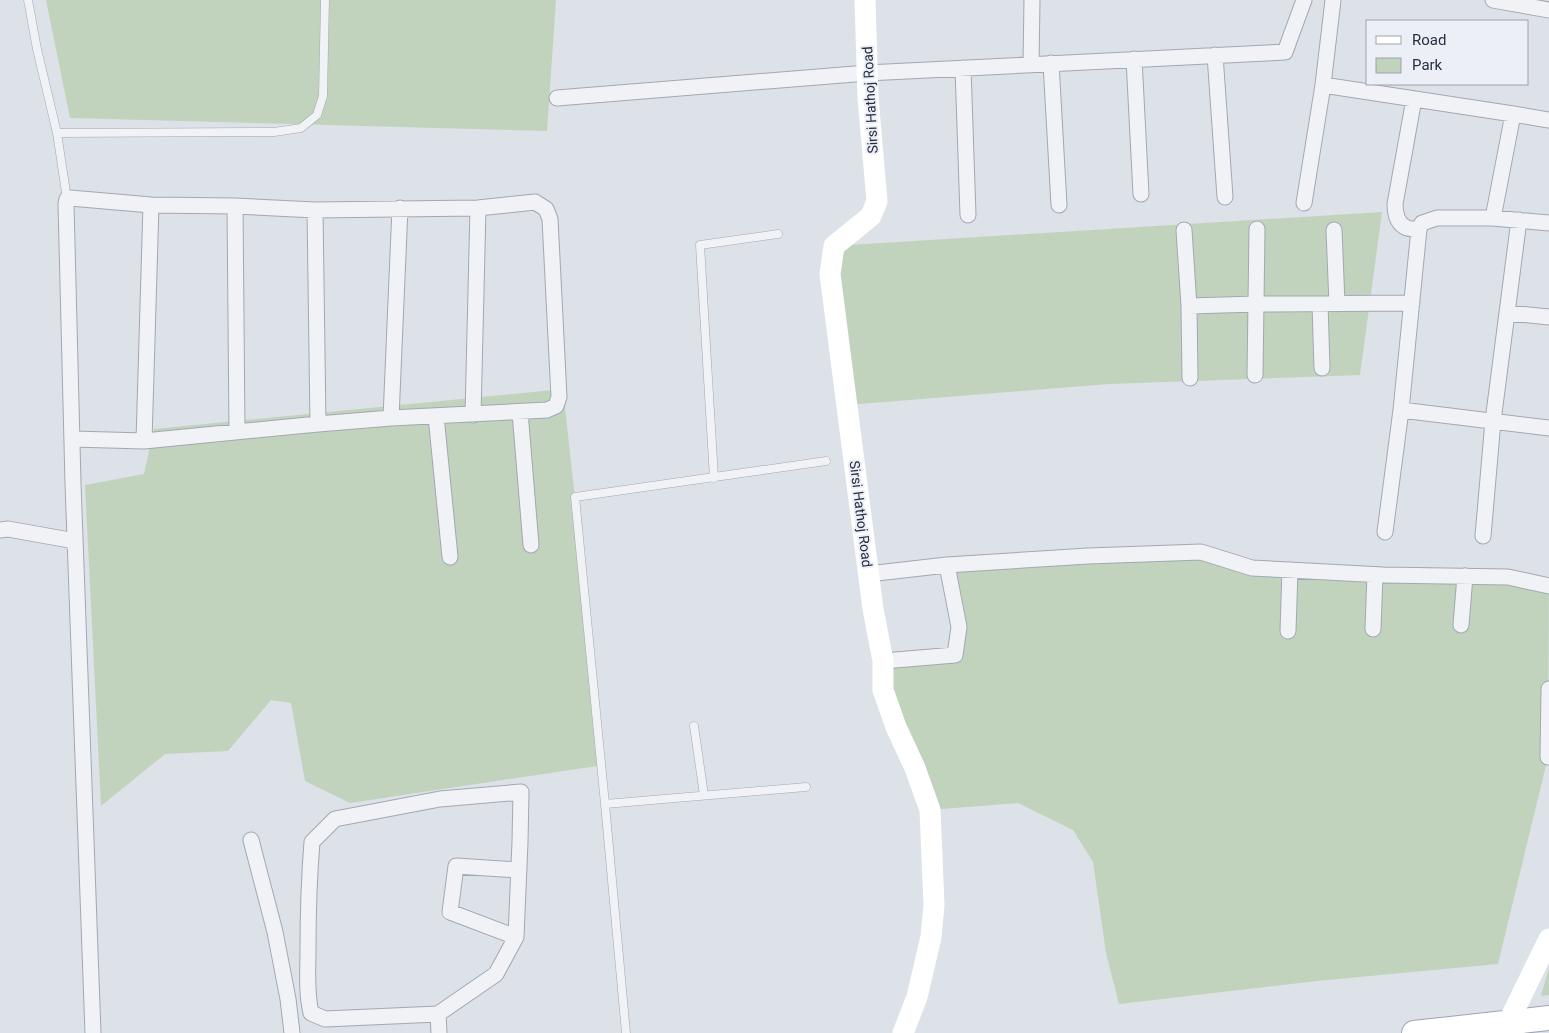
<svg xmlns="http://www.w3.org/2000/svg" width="1549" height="1033" font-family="Roboto,sans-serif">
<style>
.green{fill:#c2d3bd}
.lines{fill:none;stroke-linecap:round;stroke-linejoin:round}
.lane-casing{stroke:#a2a8b3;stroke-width:9}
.street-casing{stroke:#a2a8b3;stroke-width:17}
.primary-casing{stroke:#9ba4b5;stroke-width:26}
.lane{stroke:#f0f2f6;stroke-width:8}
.street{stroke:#f0f2f6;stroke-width:15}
.secondary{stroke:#fff;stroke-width:21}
.primary{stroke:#fff;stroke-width:24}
.labels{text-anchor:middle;stroke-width:4;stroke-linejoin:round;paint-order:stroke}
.street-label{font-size:14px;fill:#252e41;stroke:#ecf0f6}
</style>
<rect width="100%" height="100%" fill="#dde1e8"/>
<!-- green -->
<path class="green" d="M46 0H556L547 131 70 118Z
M1382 212 1360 375 1109 384 847 405 834 246Z
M563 389 604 765 350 803 305 781 291 703 271 700 228 751 165 754 101 806 85 485 144 474 154 429Z
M1201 552 1252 568 1549 586 1548 757 1498 964 1317 981 1119 1004 1106 953 1093 862 1073 830 1018 803 930 810 883 661 955 655 947 565Z
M1549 968V995L1541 996Z"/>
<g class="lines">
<defs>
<path id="lane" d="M28 0 37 49 57 133 67 199
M57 133 274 132 301 128 317 115 323 96 325 0
M714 478 700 245 778 234
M694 726 704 795
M605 804 575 497 826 461
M626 1033 605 804 806 787"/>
<path id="street" d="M1493 0 1549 10
M1215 55 1225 197
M1134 59 1141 194
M1051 63 1059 205
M1031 64 1032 0
M963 68 968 215
M1323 85 1513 114
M557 98 867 73 1285 52 1304 0
M1414 99 1395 204C1395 213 1397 224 1407 228 1410 229 1416 229 1419 229
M1549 120 1513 114 1493 218H1437L1422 223 1419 229 1401 410 1549 428
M1304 203 1323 85 1333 0
M235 206 237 431
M315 210 318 424
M1493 218 1549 223
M1184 230 1189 306
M1334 230 1337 304
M1320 304 1322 368
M1508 313 1549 317
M1255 375 1257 229
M1190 378 1189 306 1257 304 1412 303
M520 412 531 545
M473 415 478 208
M436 416 450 557
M391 418 400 208
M73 439 144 441 318 424 391 418 547 410 556 406 559 397 550 219 546 209 535 202 478 208 315 210 235 206 151 205 70 198 67 199 66 204 73 483 93 1033
M144 441 151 205
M0 530 8 529 75 541
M1385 532 1401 410
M1483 536 1493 421 1519 220
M868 574 947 565 1088 556 1201 552 1252 568 1383 575 1508 577 1549 586
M1461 625 1465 576
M1373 629 1375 575
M1288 631 1290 570
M883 661 955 655 959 627 947 565
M1548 757 1549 689
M521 792 520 842 516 937 496 974 438 1014 325 1019 311 1013C306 992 308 971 308 951 308 914 309 878 312 842L335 819 440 799Z
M251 840 275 932 288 999 292 1033
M516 937 450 912 456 866 519 870
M438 1014 439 1033"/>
<path id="primary" d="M1414 1033 1549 1018"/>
</defs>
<!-- lane casing -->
<use href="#lane" class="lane-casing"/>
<!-- street casing -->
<use href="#street" class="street-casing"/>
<!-- primary casing -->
<use href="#primary" class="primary-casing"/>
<!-- lane -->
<use href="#lane" class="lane"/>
<!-- street -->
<use href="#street" class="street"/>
<!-- secondary -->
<path class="secondary" d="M865 0 868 98 877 201 871 216 834 246 830 274 873 609 883 661V690L896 727 915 768 930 810 934 905 931 937 917 997 903 1033
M1505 1033 1508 1023 1549 939"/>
<!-- primary -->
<use href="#primary" class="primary"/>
</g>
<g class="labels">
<!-- street labels -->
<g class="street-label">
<text transform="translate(870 100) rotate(-93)" y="5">Sirsi Hathoj Road</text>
<text transform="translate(861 514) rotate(83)" y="5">Sirsi Hathoj Road</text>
</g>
</g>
<!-- legend -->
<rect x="1366" y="20" width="162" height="65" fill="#ecf0f6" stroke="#9ca2ae"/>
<rect x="1376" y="36" width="25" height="8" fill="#ffffff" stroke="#9ca2ae"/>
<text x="1412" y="45" font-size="15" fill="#252e41">Road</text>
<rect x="1376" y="58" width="25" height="15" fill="#c2d3bd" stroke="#9ca2ae"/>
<text x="1412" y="70" font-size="15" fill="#252e41">Park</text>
</svg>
